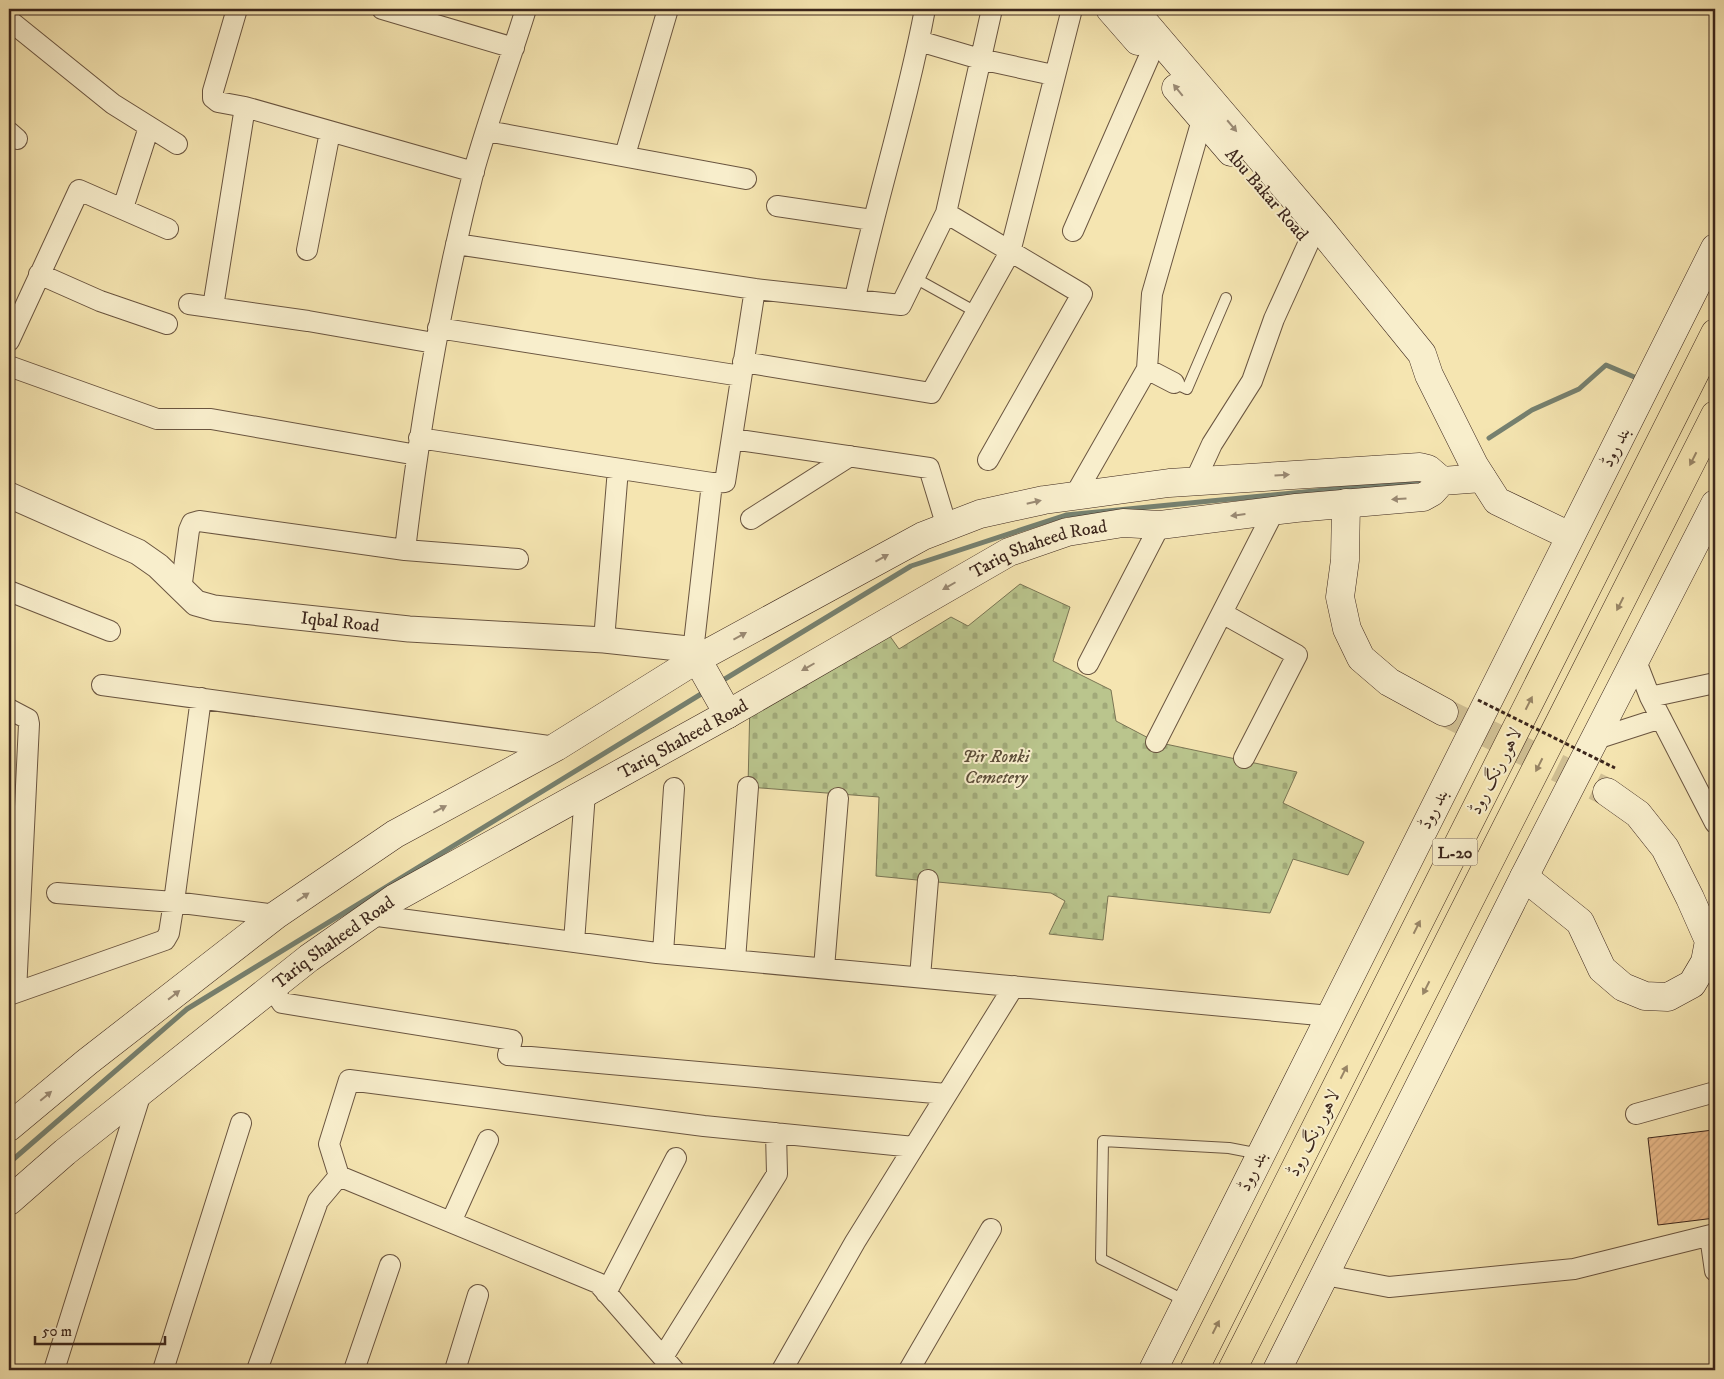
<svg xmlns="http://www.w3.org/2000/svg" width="1724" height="1379" font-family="'IM FELL DW Pica',Amiri,serif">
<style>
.cemetery{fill:url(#cemetery-stones);stroke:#7a7554}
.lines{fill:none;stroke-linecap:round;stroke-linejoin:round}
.stream{stroke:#768170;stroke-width:5}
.building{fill:url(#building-hatch);stroke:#3b251b}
.secondary-tunnel{stroke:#d0bf93;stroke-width:28;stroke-dasharray:28 14;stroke-linecap:butt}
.service-casing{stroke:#6a5540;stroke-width:12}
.minor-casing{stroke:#6a5540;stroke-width:22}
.tertiary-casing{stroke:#6a5540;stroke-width:27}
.secondary-casing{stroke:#3b251b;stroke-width:29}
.motorway-casing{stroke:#3b251b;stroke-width:29}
.service{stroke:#f8eecc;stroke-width:10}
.minor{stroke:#f8eecc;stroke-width:20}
.tertiary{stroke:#f8eecc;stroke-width:25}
.secondary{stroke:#f8eecc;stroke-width:28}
.motorway{stroke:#f5e5b1;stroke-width:28}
.path-bridge{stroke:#3b251b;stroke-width:3;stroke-dasharray:4 2.5;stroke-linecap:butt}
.oneway{fill:#9a8a74}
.oneway2{fill:#988566}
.labels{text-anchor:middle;stroke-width:4;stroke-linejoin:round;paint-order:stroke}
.shield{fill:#f8eecc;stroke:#746150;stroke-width:1}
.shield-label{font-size:16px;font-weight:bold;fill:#3b251b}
.street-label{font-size:18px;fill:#3b251b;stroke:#f8eecc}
.park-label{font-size:18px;font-style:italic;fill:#5b4d38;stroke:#f8eecc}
</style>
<defs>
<pattern id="cemetery-stones" width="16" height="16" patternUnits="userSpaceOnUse" patternTransform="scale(1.25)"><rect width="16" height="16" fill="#bac58d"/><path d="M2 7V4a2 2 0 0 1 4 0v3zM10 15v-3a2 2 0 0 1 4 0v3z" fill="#a1a979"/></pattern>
<pattern id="building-hatch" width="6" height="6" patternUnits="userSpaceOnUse" patternTransform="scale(1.25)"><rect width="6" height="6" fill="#eaba8a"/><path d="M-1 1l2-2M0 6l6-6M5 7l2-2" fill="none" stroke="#caa076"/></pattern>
</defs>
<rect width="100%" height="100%" fill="#f5e5b1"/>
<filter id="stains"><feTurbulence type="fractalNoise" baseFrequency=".004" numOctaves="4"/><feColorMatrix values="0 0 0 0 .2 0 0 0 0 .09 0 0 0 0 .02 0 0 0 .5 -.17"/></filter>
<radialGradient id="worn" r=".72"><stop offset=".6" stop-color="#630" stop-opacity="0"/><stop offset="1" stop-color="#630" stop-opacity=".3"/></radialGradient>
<!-- cemetery -->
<path class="cemetery" d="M1020 584 1070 607 1053 661 1111 690 1116 721 1156 742 1297 772 1283 803 1364 842 1348 875 1293 859 1270 913 1108 896 1103 940 1049 934 1065 901 1051 893 876 876 879 797 748 787 750 701 882 625 899 649 951 617 968 626Z"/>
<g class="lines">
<!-- stream -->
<path class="stream" d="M1489 438 1532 410 1579 389 1606 365 1639 379
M720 682 911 566 1066 515 1418 481
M9 1163 187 1009 706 691"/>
</g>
<!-- building -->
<path class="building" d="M1713 1130 1715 1218 1658 1225 1648 1138Z"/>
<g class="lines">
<!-- secondary-tunnel -->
<path class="secondary-tunnel" d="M1444 712 1607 792"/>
<defs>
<path id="service" d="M913 277 976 312
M1174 383 1187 389 1226 298
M1186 1301 1101 1259 1103 1141 1229 1148 1260 1154"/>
<path id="minor" d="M237 9 213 91V98L218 102 245 107 474 172
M382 9 514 48
M9 20 113 104 177 144
M919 41 980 59 1053 75
M487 131 746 179
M9 132 17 139
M625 155 668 9
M777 206 872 220
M123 208 149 127
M946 213 1082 294 988 460
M1073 231 1150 55
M456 244 755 289 901 305 946 213 992 9
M307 250 330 132
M39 274 100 301 167 324
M855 298C876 201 907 106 925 9
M189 304 308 321 434 343
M213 307 245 107
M438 328 741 376
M9 341 79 190 168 229
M743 362 931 393 1010 252 1072 9
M9 366 157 419H211L417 455
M1174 383 1147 369 1152 294 1202 120
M419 438 712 483 725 482 755 289
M732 439 929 468 947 527
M1195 481 1212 444 1252 381 1274 319 1309 242
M1075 495 1147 369
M751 519 850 456
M405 550C420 423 441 298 473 174 488 119 509 64 526 9
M181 590 189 530 192 523 199 521 405 550 518 559
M9 591 110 631
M1222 613 1297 655 1244 758
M604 640 618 469
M693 652 712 483
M1636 661 1650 697 1715 823
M1088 664 1160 525
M102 685 556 747
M1650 697 1715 683
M9 709 28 719 29 724 16 992
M1596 739 1661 718
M1156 742 1274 511
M57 893 174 902 276 915
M370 915 657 953 1330 1016
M574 942 585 793
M663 953 674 788
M735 960 748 787
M824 968 838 798
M920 977 928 880
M272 988 282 1003 512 1040 508 1055 946 1094
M9 995 165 940 169 933 174 902 201 698
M1636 1114 1715 1092
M451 1222 488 1140
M1710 1236 1715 1271
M1325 1275 1389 1287 1574 1269 1715 1234
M606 1293 676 1158
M663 1357 777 1174 776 1133
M54 1370 141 1093
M163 1370 241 1123
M257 1370 318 1201 339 1176
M354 1370 390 1265
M455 1370 478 1295
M674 1370 598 1283 339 1176 329 1144 349 1080 704 1126 914 1147
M782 1370 855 1242 1014 986
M909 1370 991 1229"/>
<g id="tertiary">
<path id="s1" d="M9 495 138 552 158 566 196 603 214 608 409 629 604 640 688 649 693 652 697 659"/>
</g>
<g id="secondary">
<path d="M1110 9 1138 41"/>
<path d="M1133 9 1319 227 1422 354 1429 375 1474 465 1497 501 1570 536"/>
<path d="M1176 88 1231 152"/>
<path d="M1346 503 1345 560 1340 597 1347 629 1361 658 1389 682 1444 712"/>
<path d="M697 659 728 714"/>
<path d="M1524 877 1580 922 1602 969 1623 987 1645 996 1668 997 1692 984 1705 962 1709 941 1690 898 1665 848 1638 814 1607 792"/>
<path d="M9 1127 87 1062 276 915 395 834 556 747 697 659 923 536 980 514 1044 500 1169 483 1420 467 1428 469 1442 481"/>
<path id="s2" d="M9 1201 65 1152 309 958 395 898 728 714 1009 552 1067 532 1123 523 1160 525 1296 508 1423 497 1432 492 1442 481 1482 478"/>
<path d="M1153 1370 1715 248"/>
<path d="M1277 1370 1524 877 1715 504"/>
</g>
<path id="motorway" d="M1194 1370 1715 333
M1232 1370 1715 415"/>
</defs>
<!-- service casing -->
<use href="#service" class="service-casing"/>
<!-- minor casing -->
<use href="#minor" class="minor-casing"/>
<!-- tertiary casing -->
<use href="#tertiary" class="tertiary-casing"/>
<!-- secondary casing -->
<use href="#secondary" class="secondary-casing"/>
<!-- motorway casing -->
<use href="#motorway" class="motorway-casing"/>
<!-- service -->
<use href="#service" class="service"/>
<!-- minor -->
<use href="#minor" class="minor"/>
<!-- tertiary -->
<use href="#tertiary" class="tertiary"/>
<!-- secondary -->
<use href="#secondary" class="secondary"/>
<!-- motorway -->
<use href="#motorway" class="motorway"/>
<!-- path-bridge -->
<path class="path-bridge" d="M1478 700 1615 768"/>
</g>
<!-- one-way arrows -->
<defs><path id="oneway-solid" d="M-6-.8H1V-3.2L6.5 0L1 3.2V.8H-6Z" transform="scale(1.25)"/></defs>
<g class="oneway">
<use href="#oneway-solid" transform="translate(1178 90) rotate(-129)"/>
<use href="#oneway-solid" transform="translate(1232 126) rotate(50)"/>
<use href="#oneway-solid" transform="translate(1282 475) rotate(-4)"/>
<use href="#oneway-solid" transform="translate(1399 499) rotate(176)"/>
<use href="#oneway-solid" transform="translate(1034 502) rotate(-13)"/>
<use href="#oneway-solid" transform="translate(1238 515) rotate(173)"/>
<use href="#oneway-solid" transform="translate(882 558) rotate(-29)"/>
<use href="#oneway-solid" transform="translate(949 586) rotate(150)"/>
<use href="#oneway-solid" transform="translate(740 636) rotate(-29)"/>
<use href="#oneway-solid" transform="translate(808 667) rotate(150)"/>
<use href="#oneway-solid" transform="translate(440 809) rotate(-28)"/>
<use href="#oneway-solid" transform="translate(303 897) rotate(-34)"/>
<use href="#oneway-solid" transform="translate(174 995) rotate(-38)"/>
<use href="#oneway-solid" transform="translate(46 1096) rotate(-40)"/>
</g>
<g class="oneway2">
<use href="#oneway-solid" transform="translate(1693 459) rotate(117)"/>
<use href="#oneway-solid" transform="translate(1620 604) rotate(117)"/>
<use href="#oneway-solid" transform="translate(1529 703) rotate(-63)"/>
<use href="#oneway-solid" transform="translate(1539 765) rotate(117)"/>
<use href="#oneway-solid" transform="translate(1417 927) rotate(-63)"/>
<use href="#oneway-solid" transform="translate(1426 988) rotate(117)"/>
<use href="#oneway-solid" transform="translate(1344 1072) rotate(-63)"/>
<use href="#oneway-solid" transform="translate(1216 1327) rotate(-63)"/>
</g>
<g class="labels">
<!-- shield labels -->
<rect class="shield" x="1432.5" y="838.5" width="45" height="27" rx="4"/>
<g class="shield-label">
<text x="1455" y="858">L-20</text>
</g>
<!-- street labels -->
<g class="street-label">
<text transform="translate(1267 194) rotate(49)" y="6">Abu Bakar Road</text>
<text transform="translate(1615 447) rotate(-63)" y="6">بند روڈ</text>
<text dy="6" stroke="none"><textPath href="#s2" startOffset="1225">Tariq Shaheed Road</textPath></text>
<text dy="6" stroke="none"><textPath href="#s1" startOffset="364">Iqbal Road</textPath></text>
<text dy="6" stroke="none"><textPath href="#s2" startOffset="820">Tariq Shaheed Road</textPath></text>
<text transform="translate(1495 771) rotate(-63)" y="6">لاہور رنگ روڈ</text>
<text transform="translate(1433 809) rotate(-63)" y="6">بند روڈ</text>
<text dy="6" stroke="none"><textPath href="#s2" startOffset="415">Tariq Shaheed Road</textPath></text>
<text transform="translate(1313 1133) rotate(-63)" y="6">لاہور رنگ روڈ</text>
<text transform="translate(1252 1171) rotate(-64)" y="6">بند روڈ</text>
</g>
<!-- park labels -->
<g class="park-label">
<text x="996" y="762">Pir Ronki<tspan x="996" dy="21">Cemetery</tspan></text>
</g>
</g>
<!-- margin -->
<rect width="1724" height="1379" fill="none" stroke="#f5e5b1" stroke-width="30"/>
<rect x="10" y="10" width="1704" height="1359" fill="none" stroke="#3b251b" stroke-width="2.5"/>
<rect x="15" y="15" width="1694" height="1349" fill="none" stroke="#3b251b"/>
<!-- scale -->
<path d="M35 1336v8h130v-8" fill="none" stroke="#3b251b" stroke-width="2.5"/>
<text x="42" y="1336" font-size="15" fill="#3b251b" stroke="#f8eecc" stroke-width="4" paint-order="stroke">50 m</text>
<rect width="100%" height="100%" filter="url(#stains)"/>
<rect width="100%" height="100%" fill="url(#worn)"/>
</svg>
